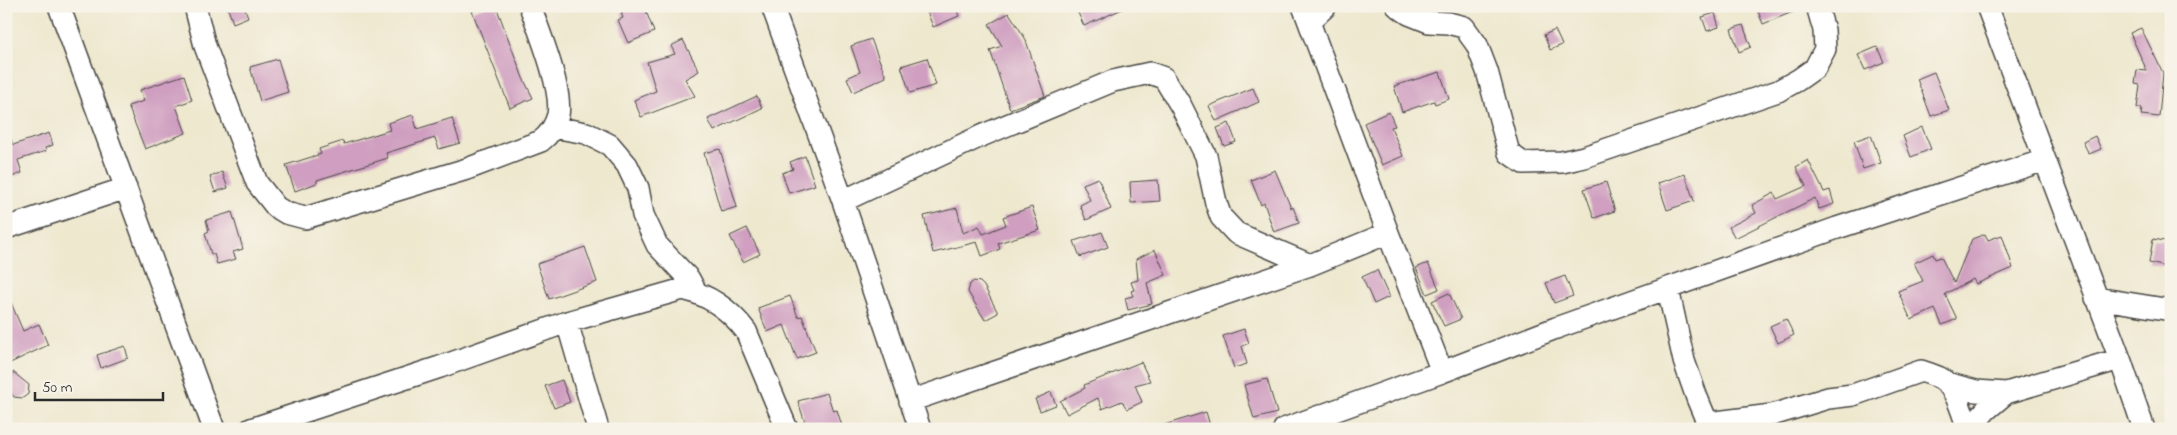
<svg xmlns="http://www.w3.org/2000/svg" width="2177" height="435" font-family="'Indie Flower',sans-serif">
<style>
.building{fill:#cf9ec0}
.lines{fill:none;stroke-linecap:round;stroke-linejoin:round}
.minor-casing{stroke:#484744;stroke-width:24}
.minor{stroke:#fff;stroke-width:21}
</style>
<rect width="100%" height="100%" fill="#f7f3e8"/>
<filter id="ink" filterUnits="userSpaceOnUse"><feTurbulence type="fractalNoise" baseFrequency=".02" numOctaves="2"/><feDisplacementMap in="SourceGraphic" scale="10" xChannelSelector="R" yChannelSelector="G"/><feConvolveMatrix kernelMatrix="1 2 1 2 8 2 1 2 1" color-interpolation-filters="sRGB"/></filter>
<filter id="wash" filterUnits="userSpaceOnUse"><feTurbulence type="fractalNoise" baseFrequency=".0096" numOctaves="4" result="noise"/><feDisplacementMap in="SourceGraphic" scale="20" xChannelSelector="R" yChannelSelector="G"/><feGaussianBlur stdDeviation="1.12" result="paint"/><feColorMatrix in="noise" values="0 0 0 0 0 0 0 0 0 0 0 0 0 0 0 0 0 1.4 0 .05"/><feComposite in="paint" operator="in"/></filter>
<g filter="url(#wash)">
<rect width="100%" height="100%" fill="#eee8cf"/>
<g id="blocks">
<!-- building -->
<path class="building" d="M227 6H244L248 17 233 23Z
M486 6H496L523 78 533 98 510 108 472 11Z
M637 6H644L654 32 628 43 618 20 623 18 621 13Z
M925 6H955L959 16 933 27Z
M1075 6H1129L1084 26Z
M1756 6H1805V7L1763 24Z
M1009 13 1025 38 1045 96 1010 109 990 50 1002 46 989 24Z
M1715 13 1719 27 1707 31 1702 17Z
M1743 25 1751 47 1739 52 1731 29Z
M2141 28 2163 73 2159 117 2141 115 2142 108H2137L2140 85 2135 84 2137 70 2147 71 2130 33Z
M1555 30 1562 45 1550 50 1544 35Z
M871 39 886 77 853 92 847 78 860 72 851 46Z
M683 40 699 71 685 79 695 96 641 117 634 100 656 91 647 62 675 54 671 46Z
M1877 47 1884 62 1865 70 1858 55Z
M927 58 936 85 910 93 901 66Z
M278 59 288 92 260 101 250 67Z
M1440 72 1449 99 1435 104 1434 101 1402 112 1394 86Z
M1934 72 1949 110 1931 116 1917 79Z
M184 75 192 100 176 106 186 133 145 149 128 106 144 101 140 90Z
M1253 88 1259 102 1216 121 1209 106Z
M757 96 762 108 714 131 708 119Z
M1389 112 1395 126 1391 127 1403 156 1382 165 1364 123Z
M413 115 417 129 452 118 460 143 439 149 435 138 386 153 388 158 317 180V183L295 191 286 165 321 154 319 149 343 141 344 144 390 130 388 123Z
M1229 123 1236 142 1224 146 1217 128Z
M1922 127 1931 149 1911 157 1903 136Z
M6 133H9L13 145 49 133 53 145 45 148 46 151 18 160 22 173 6 179Z
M1871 135 1881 163 1863 169 1854 141Z
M2095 136 2101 149 2089 154 2083 142Z
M720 149 737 207 721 212 704 153Z
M805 156 815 185 789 193 782 173 793 169 790 162Z
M1808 160 1824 192 1830 190 1834 204 1819 209 1815 198 1735 238 1729 227 1756 213 1752 205 1774 193 1777 199 1806 186 1796 167Z
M1275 170 1291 208 1293 207 1299 223 1274 232 1264 203 1261 205 1251 180Z
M222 172 228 188 215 192 210 177Z
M1685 174 1694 201 1667 210 1658 183Z
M1098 178 1111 209 1086 220 1080 205 1090 200 1083 184Z
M1158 180 1160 201 1131 203 1130 182Z
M1606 182 1615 211 1594 218 1584 189Z
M1032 207 1040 230 998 243 1000 249 982 256 977 242 933 253 924 216 957 208 963 233 979 226 983 234 1006 225 1003 217Z
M232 212 243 249 233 252 236 259 217 264 214 254H211L205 233 209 231 206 220Z
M747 228 760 254 743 262 730 236Z
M1102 232 1108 247 1080 257 1074 241Z
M1985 234 1988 240 2002 235 2013 268 1976 284 1973 279 1945 294 1957 319 1942 325 1935 309 1911 320 1898 291 1923 281 1914 263 1933 254 1935 259 1941 257 1954 283 1972 239Z
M2153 239 2171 242V268L2149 263Z
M585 247 597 282 549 299 537 264Z
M1155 250 1166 275 1147 283 1152 304 1128 310 1125 298 1133 296 1131 291 1134 290 1131 282 1138 280 1136 259Z
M1428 263 1439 289 1427 294 1416 268Z
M1377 270 1389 297 1374 304 1362 277Z
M1565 276 1573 296 1554 303 1546 283Z
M974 281 980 282 984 286 998 313 985 320 968 292 970 284Z
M6 291 23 331 39 324 48 345 6 365Z
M1449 293 1461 319 1444 326 1432 301Z
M790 296 798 317 802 316 816 352 797 359 784 325 767 332 758 308Z
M1786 319 1794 335 1778 343 1770 326Z
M1244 329 1249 343 1242 346 1247 364 1234 368 1223 336Z
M125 346 128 358 101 368 97 355Z
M1141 362 1150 381 1135 385 1142 402 1127 409 1122 401 1102 409 1098 398 1067 414 1060 401 1085 388 1084 385Z
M13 372 29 385 28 394 23 398 14 397 10 392Z
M1267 379 1277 413 1254 419 1244 385Z
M562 380 570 402 554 408 545 386Z
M1051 392 1056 405 1040 411 1035 399Z
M827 393 833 411 837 410 843 429H807L798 401Z
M1206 412 1211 429H1162L1161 426Z"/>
</g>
</g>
<g filter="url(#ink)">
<use href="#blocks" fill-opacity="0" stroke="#484744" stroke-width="1"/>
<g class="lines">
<defs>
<path id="minor" d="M59 6 214 429
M195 6 205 46 257 183 276 207 286 213 305 218 467 169 541 141C549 135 555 126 558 115 563 90 539 31 530 6
M772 6 843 201 920 429
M1303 6 1388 233 1442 372
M1397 6 1409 14 1429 22 1448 23 1464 27 1477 45 1487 71 1509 153 1523 163 1562 162 1584 157 1778 91 1798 80 1815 68 1825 49 1824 30 1817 6
M1987 6 2120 359 2144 429
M1309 22 1326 6
M553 127 586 133 610 145 627 165 638 188 643 215 657 245 689 279 696 292
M843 201 981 136 1113 81 1150 73 1164 78 1181 106 1206 156 1216 203 1221 217 1236 233 1310 265
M6 228 126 188
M1668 289 1684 361 1697 398 1710 429
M2096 298 2171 310
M567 322 598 429
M1946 383 1976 391 2006 393 2120 359
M910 401 1310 265 1388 233
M1708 423 1772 415 1828 398 1853 395 1921 371C1927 373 1934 375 1940 378 1956 386 1962 413 1968 429
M251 429 440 367 567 322 683 289C709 295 730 310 746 331L787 429
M1284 429 1442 372 1556 328 1837 228 2045 160
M1970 429 1986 410 2006 393"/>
</defs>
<!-- minor casing -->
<use href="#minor" class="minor-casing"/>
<!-- minor -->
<use href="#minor" class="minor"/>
</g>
</g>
<!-- margin -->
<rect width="2177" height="435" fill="none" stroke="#f7f3e8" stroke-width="25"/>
<!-- scale -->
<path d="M35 392v8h128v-8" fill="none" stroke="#2b2b2b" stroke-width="2.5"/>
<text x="42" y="392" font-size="15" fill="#2b2b2b" stroke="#f7f3e8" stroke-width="4" paint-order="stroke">50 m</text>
</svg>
